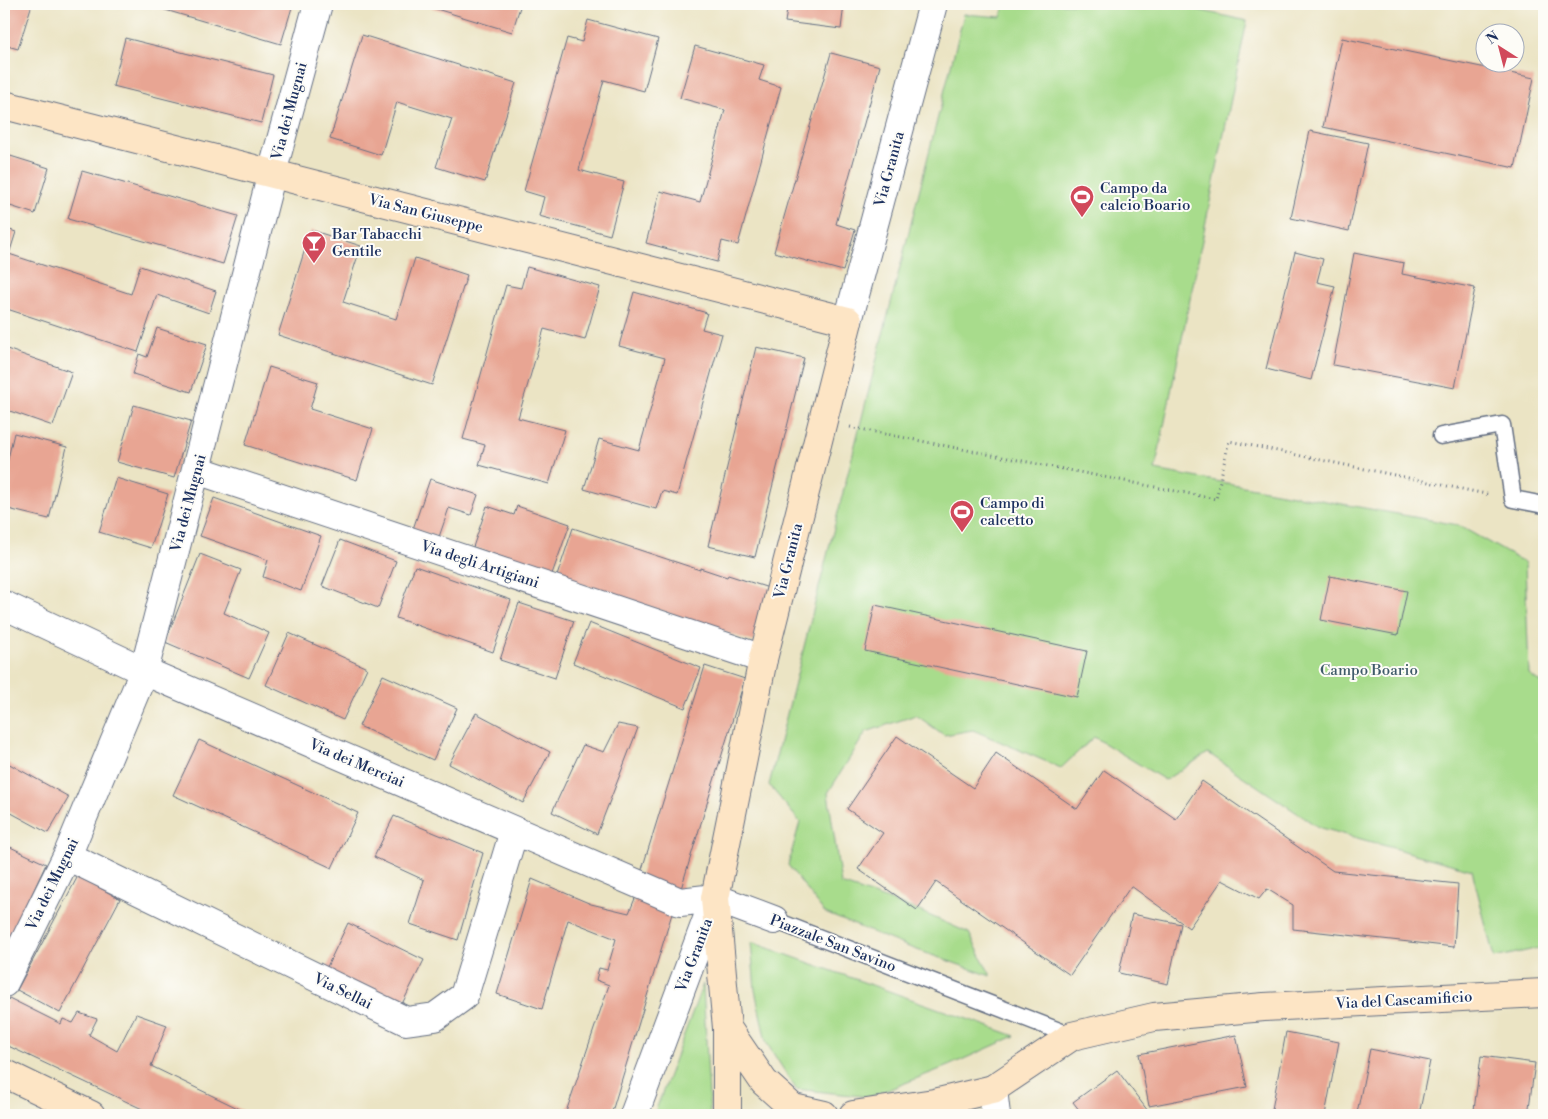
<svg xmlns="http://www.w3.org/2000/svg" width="1548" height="1119" font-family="'Libre Bodoni',serif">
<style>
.green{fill:#a8dc8c;stroke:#628675}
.building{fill:#e8a593}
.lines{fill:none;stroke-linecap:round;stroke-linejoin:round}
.lane-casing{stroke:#646e82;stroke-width:19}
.street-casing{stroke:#646e82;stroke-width:30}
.secondary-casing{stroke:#646e82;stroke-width:30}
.path{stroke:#646e82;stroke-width:3;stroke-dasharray:1 4;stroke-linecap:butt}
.lane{stroke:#fff;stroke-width:16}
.street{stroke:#fff;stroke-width:28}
.secondary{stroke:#fde5c5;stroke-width:28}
.labels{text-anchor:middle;stroke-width:4;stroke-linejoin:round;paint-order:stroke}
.street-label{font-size:15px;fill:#1b2f5e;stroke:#fdfcf7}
.poi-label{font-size:15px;fill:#1b2f5e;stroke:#fdfcf7;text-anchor:start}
.park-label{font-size:15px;fill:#3e5a6a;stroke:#fdfcf7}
</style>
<rect width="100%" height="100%" fill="#fdfcf7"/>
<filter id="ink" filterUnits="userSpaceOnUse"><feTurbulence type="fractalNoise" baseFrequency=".02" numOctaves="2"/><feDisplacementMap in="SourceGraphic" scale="10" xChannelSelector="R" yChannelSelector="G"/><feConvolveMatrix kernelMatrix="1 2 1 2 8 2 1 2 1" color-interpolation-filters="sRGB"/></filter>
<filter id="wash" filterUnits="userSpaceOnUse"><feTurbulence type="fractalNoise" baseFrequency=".0096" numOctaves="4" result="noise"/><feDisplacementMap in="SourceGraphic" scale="20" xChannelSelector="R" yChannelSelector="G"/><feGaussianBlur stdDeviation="1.12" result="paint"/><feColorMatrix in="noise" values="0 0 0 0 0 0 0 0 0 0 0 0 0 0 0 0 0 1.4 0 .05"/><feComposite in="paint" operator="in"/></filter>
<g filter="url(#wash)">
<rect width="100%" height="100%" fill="#ebe4c4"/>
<!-- green -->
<path class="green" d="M1005 4H1172L1247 21 1155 470 1458 525 1525 563 1529 674 1544 685V947L1494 958 1472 870 1318 827 1208 753 1165 780 1094 737 1061 768 973 730 944 735 916 715 866 732 828 793 841 884 917 910 969 933 991 976 906 946 825 913 788 865 800 822 769 785 964 14 1001 17Z
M751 942 1015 1036 948 1066 870 1097 796 1089 766 1042 755 990Z
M703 984 710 1115H654Z"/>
<g id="blocks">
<!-- building -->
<path class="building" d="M4 4H32L18 49 4 45Z
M145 4H293L281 44Z
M420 4H521L512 32Z
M788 4H844L841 29 785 22Z
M588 20 658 39 644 91 604 80 579 170 624 182 610 235 539 216 544 197 524 191 567 38 582 42Z
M362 35 516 83 485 182 436 167 452 119 397 102 381 155 330 139Z
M125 38 273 75 261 123 113 86Z
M1342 38 1534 78 1515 168 1323 127Z
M695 46 764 65 759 80 781 87 738 245 722 241 717 262 646 243 660 191 700 202 725 110 680 98Z
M831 53 880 66 836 224 855 230 843 271 774 252Z
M1310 131 1368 143 1349 231 1291 218Z
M4 154 49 168 35 214 4 204Z
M82 171 238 216 223 264 68 219Z
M4 228 16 232 9 254 131 294 140 266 216 291 209 313 157 295 138 352 4 308Z
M311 230 361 246 343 302 396 319 415 258 467 275 432 385 278 335Z
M1295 252 1323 259 1317 282 1335 286 1311 380 1266 369Z
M1354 253 1404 263 1402 274 1475 288 1455 388 1333 365Z
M527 267 600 287 585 340 544 329 518 418 565 430 549 484 479 465 485 445 463 439 506 285 521 288Z
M634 292 707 313 702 329 722 334 677 495 662 491 656 509 584 489 599 439 639 450 665 358 619 346Z
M157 328 207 344 191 392 133 374 139 354 147 357Z
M756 347 804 358 755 557 708 546Z
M4 348 72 372 53 426 4 409Z
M269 367 318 382 310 409 373 429 357 480 245 445Z
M134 405 191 421 174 478 117 462Z
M14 433 67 447 49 519 4 508V476Z
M116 478 168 494 151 548 99 532Z
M430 479 478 495 471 515 449 508 439 537 413 529Z
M214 498 321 536 301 591 263 577 268 560 200 536Z
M487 506 514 515 517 506 570 524 552 574 473 547Z
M573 528 700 570V568L727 577 728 575 772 589 754 642 557 576Z
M340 540 396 561 378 608 322 586Z
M200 554 241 570 224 613 269 633 249 678 165 642Z
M415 566 511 600 493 652 396 618Z
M1330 576 1407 591 1398 635 1321 620Z
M519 603 574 621 555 678 500 660Z
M875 605 1087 651 1077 697 865 651Z
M589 623 701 668 685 708 573 663Z
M289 633 367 668 343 720 266 685Z
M705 666 745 679 680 892 639 879Z
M383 675 457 708 433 760 359 726Z
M476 713 550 752 523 803 449 764Z
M618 724 638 728 597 834 552 812 583 745 604 752Z
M897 736 973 788 996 753 1077 809 1104 770 1176 819 1202 781 1333 871 1458 884 1454 947 1293 929V905L1267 889 1259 899 1222 880 1189 928 1131 886 1070 975 936 882 917 910 858 869 883 833 847 809Z
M199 740 358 813 332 868 173 795Z
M4 761 69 797 48 833 4 809Z
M394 816 483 853 458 940 410 924 424 880 374 857Z
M4 844 46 864 4 954Z
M78 876 120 899 60 1013 17 990Z
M532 879 591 904 629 913 636 896 674 907 611 1115H565L609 985 596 980 599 968 607 970 616 939 568 920 542 1009 497 994Z
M1132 914 1181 924 1168 984 1119 973Z
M348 923 424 960 400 1008 325 971Z
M9 998 61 1024 63 1019 73 1023 79 1013 97 1019 89 1035 117 1051 136 1014 167 1025 151 1066 252 1115H155L4 1044V1009Z
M1286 1032 1339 1042 1325 1115H1271Z
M1236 1035 1247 1087 1149 1106 1139 1054Z
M1370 1049 1430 1061 1419 1115H1370L1357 1113Z
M1481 1056 1535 1063 1528 1115 1474 1110Z
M1117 1070 1151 1115H1083L1073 1102Z"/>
</g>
</g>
<g filter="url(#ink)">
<use href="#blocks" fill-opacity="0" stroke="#646e82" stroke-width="1"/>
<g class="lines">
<defs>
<path id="lane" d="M1441 436 1502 425 1513 499 1544 505
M774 920 1072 1036"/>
<path id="street" d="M848 321 933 4
M197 470 763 659
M4 605 144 671 680 902 715 898 774 920
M67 856 406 1021 435 1017 464 996 514 831
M4 983 67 856 144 671 272 173 318 4
M993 1089 996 1115
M634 1115 715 898"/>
<path id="secondary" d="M4 105 848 321 763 659 715 898 727 1028V1115
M727 1028 764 1082 793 1108 824 1115
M4 1073 91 1115
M853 1115 934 1103 993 1089 1072 1036 1154 1017 1264 1007 1544 993"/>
</defs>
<!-- lane casing -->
<use href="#lane" class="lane-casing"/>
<!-- street casing -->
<use href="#street" class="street-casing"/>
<!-- secondary casing -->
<use href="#secondary" class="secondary-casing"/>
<!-- path -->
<path class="path" d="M850 427 1216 499 1229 441 1491 495"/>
<!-- lane -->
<use href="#lane" class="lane"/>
<!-- street -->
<use href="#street" class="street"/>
<!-- secondary -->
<use href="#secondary" class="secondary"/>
</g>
</g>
<!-- icons -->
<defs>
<symbol id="stadium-pin" viewBox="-11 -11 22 30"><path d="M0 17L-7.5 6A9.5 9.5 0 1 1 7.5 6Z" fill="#d1495b" stroke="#fdfcf7"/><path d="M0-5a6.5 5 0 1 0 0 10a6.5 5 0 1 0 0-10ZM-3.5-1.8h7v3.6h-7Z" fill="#fff"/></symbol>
<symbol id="bar-pin" viewBox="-11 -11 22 30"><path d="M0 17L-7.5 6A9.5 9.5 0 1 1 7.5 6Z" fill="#d1495b" stroke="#fdfcf7"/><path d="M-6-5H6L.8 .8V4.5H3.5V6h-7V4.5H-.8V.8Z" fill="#fff"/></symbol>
</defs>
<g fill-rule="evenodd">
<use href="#stadium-pin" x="1068" y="183" width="28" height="38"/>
<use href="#bar-pin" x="300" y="229" width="28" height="38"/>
<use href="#stadium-pin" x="948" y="498" width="28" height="38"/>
</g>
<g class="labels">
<!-- street labels -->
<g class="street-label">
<text transform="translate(289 111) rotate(-75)" y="5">Via dei Mugnai</text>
<text transform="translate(889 169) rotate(-75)" y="5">Via Granita</text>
<text transform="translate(426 213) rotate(14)" y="5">Via San Giuseppe</text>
<text transform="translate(188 503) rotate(-75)" y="5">Via dei Mugnai</text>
<text transform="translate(788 561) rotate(-76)" y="5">Via Granita</text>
<text transform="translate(480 564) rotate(18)" y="5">Via degli Artigiani</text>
<text transform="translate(357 763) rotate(23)" y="5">Via dei Merciai</text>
<text transform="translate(52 884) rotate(-64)" y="5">Via dei Mugnai</text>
<text transform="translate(833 943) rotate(21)" y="5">Piazzale San Savino</text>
<text transform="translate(694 955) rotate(-69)" y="5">Via Granita</text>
<text transform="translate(343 991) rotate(26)" y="5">Via Sellai</text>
<text transform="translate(1404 1000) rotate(-3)" y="5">Via del Cascamificio</text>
</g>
<!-- poi labels -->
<g class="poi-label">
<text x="1100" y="193">Campo da<tspan x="1100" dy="17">calcio Boario</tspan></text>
<text x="332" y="239">Bar Tabacchi<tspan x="332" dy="17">Gentile</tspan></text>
<text x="980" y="508">Campo di<tspan x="980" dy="17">calcetto</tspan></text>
</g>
<!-- park labels -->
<g class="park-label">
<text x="1369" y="675">Campo Boario</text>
</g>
</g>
<!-- margin -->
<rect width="1548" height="1119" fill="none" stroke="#fdfcf7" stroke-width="20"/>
<!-- north arrow -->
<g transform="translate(1500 48) rotate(324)"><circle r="24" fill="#fdfcf7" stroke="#a3aaba"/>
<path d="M0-4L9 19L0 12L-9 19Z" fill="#d1495b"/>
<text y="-8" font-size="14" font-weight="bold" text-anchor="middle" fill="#1b2f5e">N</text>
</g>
</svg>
